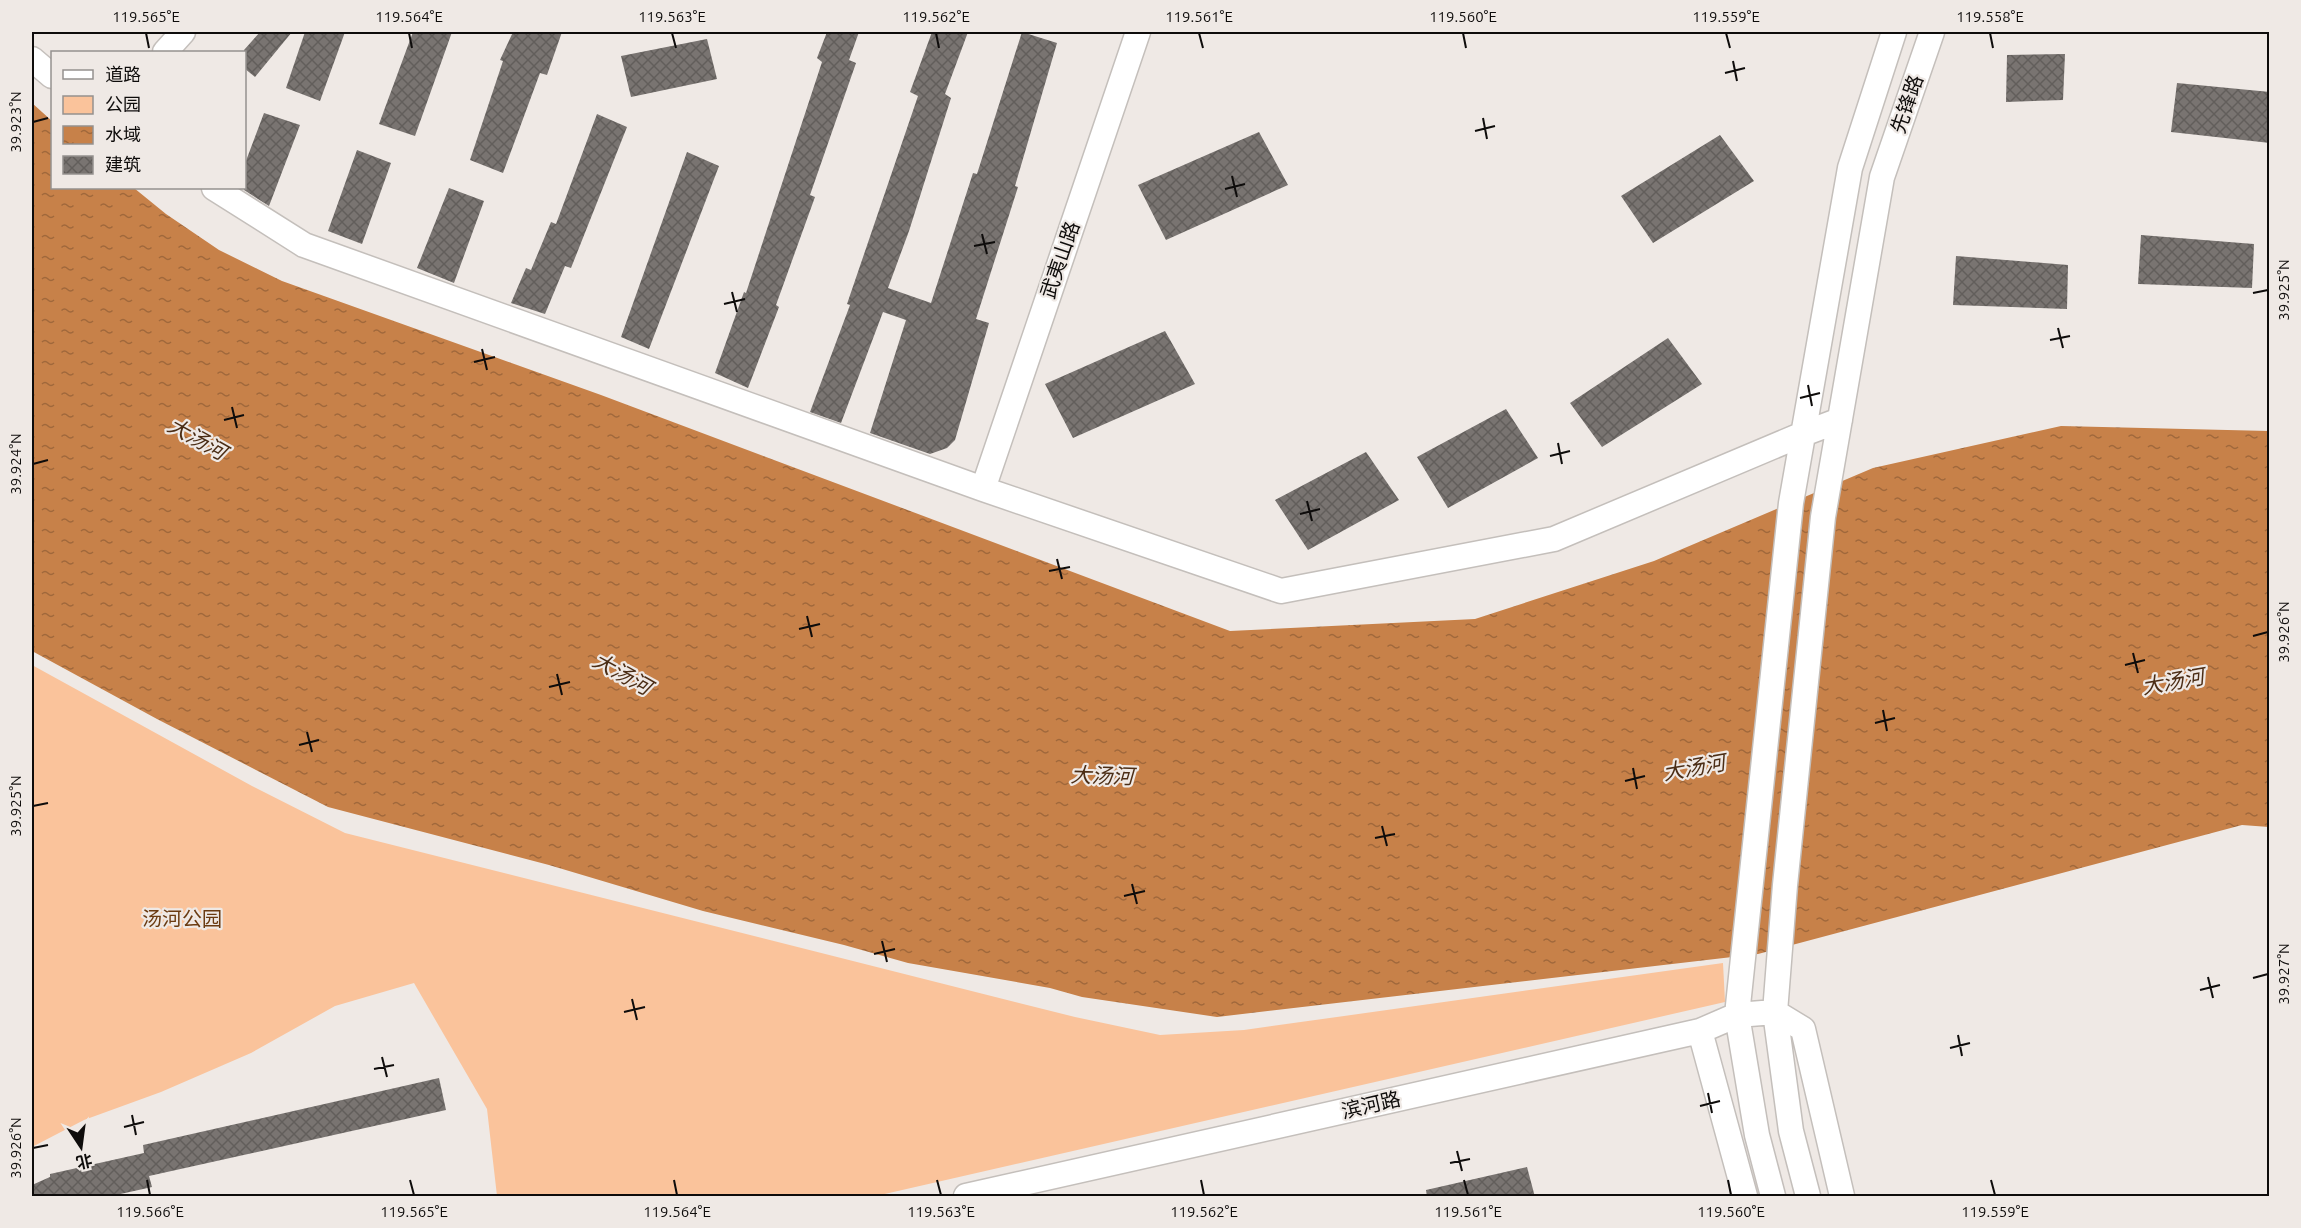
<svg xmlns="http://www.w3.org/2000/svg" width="2301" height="1228" font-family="Ubuntu,'Noto Sans SC',sans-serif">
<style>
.green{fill:#fac39b}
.water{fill:url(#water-ripples)}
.building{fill:url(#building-cross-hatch)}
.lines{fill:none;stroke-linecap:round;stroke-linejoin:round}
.secondary-casing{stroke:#c4bfbb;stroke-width:27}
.secondary{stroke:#fff;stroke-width:24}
.ticks{fill:none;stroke:#0e0c0b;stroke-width:2}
.labels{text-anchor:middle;stroke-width:4.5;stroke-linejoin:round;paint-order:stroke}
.street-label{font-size:20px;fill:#0e0c0b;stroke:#efe9e5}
.park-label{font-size:20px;fill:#6b3b11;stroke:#efe9e5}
.water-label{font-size:21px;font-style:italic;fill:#4b2d15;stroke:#efe9e5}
.neatline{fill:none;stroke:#0e0c0b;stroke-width:2}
.ticks-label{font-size:15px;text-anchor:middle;fill:#0e0c0b}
</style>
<defs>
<pattern id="water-ripples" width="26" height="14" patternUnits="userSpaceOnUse" patternTransform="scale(1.5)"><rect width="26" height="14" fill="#c78149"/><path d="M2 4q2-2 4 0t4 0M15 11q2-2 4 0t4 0" fill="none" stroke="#a0683b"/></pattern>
<pattern id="building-cross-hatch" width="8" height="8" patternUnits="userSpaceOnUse" patternTransform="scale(1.5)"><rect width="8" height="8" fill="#797471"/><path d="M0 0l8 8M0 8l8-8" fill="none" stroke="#625e5b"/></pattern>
</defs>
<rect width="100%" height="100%" fill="#efe9e5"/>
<!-- green -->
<path class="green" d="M32 665 252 786 345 833 1075 1017 1160 1035 1244 1030 1723 963 1725 1002 876 1196H497L487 1109 414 983 335 1006 251 1053 161 1092 84 1120 32 1147Z"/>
<!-- water -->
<path class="water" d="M32 103 52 121V188H134L166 214 219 250 282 281 601 395 1230 631 1475 619 1654 561 1873 468 2061 426 2269 431V827L2242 825 1758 954 1217 1017 1082 997 1050 988 908 963 844 945 703 911 549 865 328 807 157 719 32 651Z"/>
<!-- building -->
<path class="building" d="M260 32H292L255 77 244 68V50Z
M305 32H345L320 101 286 88Z
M413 32H452L415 136 379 124Z
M513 32H562L547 75 540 73 503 173 470 160 503 61 500 60Z
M827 32H859L849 60 856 63 810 195 815 197 776 305 779 307 748 388 715 373 744 292 746 293 822 62 817 58Z
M932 32H968L945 94 951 98 909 231 888 288 931 303 973 173 977 174 1022 32 1057 43 1015 186 1018 187 976 319 989 323 955 440 947 448 930 454 870 433 906 320 883 312 841 423 810 412 850 305 847 304 918 96 910 92Z
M707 39 717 79 631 97 621 56Z
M2065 54 2063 100 2006 102 2007 55Z
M2177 83 2270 92V143L2171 132Z
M264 113 300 125 269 206 244 190V166Z
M597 114 627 127 571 268 565 266 545 314 511 303 526 268 531 270 551 222 556 224Z
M1259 132 1288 185 1166 240 1138 185Z
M1720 135 1754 181 1653 243 1621 196Z
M357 150 391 163 362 244 328 231Z
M687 152 719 166 649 349 621 337Z
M449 188 484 201 454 283 417 268Z
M2141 235 2254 244 2252 288 2138 284Z
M1956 256 2068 265 2067 309 1953 305Z
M1165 331 1195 384 1073 438 1045 384Z
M1668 338 1702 384 1602 447 1570 403Z
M1506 409 1538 458 1448 508 1417 457Z
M1366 452 1399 500 1308 550 1275 500Z
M439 1078 446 1110 149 1176 152 1187 107 1197H32V1185L50 1177V1174L144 1153 143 1145Z
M1527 1167 1535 1197H1427L1426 1190Z"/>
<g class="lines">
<defs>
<path id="secondary" d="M165 52 183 32
M32 59 52 76
M214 188 304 245 983 489 1281 591 1554 539 1803 434 1840 420
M983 489 1138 32
M1775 1012 1803 1029 1842 1196
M1700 1031 1745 1196
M966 1196 1700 1031 1737 1015 1775 1012
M1773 1196 1757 1135 1737 1015 1791 503 1850 168 1894 32
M1808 1196 1791 1131 1775 1012 1785 885 1823 517 1882 177 1932 32"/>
</defs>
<!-- secondary casing -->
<use href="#secondary" class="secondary-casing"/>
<!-- secondary -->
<use href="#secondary" class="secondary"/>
</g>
<!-- ticks -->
<path class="ticks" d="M146 33 149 48M409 33 412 48M672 33 676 48M936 33 939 48M1199 33 1203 48M1463 33 1466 48M1726 33 1730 48M1990 33 1993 48M1733 61 1737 81M1725 73 1745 68M1483 118 1487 139M33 122 48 118M1475 131 1495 126M1232 176 1237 197M1225 189 1245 184M982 234 987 254M974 246 995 242M732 292 737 312M2253 293 2268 290M724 304 745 299M2058 328 2063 348M2050 340 2070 336M482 349 487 370M474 362 495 357M1808 385 1812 406M1800 398 1820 393M232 407 237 428M224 420 244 415M1558 443 1562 464M1550 456 1570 451M33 464 48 460M1307 501 1312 521M1300 514 1320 509M1057 559 1062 579M1049 571 1070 567M807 616 812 637M799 629 820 624M2253 636 2268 632M2133 653 2138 673M2125 665 2145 660M557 674 562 695M549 687 570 682M1883 710 1887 731M1875 723 1895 718M307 732 312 752M299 745 319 740M1633 768 1637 789M1625 781 1645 776M33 806 48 803M1382 826 1387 846M1375 838 1395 834M1132 884 1137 904M1124 896 1145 891M882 941 887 962M874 954 895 949M2208 977 2213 998M2253 978 2268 974M2200 990 2220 985M632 999 637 1020M624 1012 645 1007M1958 1035 1962 1056M1950 1048 1970 1043M382 1057 387 1077M374 1069 394 1065M1708 1093 1712 1113M1700 1106 1720 1101M132 1115 136 1135M124 1127 144 1122M33 1148 48 1145M1457 1151 1462 1171M1450 1163 1470 1159M147 1180 150 1195M410 1180 414 1195M674 1180 677 1195M937 1180 941 1195M1201 1180 1204 1195M1464 1180 1468 1195M1728 1180 1731 1195M1991 1180 1995 1195"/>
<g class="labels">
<!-- street labels -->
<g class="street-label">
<text transform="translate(1907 104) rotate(-71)" y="7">先锋路</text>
<text transform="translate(1060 260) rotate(-71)" y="7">武夷山路</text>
<text transform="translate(1371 1105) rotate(-13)" y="7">滨河路</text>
</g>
<!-- park labels -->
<g class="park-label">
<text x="182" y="926">汤河公园</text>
</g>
<!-- water labels -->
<g class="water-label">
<text transform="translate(197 439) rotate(29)" y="7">大汤河</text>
<text transform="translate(622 674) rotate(29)" y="7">大汤河</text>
<text transform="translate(2173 682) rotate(-10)" y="7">大汤河</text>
<text transform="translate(1694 768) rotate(-10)" y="7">大汤河</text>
<text transform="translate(1102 776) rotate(2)" y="7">大汤河</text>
</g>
</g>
<!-- border -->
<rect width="2301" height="1228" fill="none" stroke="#efe9e5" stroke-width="66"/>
<!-- legend -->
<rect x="51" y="51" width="195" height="138" fill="#efe9e5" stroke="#95918e" stroke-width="1.5"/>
<rect x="63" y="70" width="30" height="9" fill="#ffffff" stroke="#95918e" stroke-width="1.5"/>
<text x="105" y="81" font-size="18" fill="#0e0c0b">道路</text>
<rect x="63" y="96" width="30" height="18" fill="#fac39b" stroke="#95918e" stroke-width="1.5"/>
<text x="105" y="111" font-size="18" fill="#0e0c0b">公园</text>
<rect x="63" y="126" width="30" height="18" fill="url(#water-ripples)" stroke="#95918e" stroke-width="1.5"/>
<text x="105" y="141" font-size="18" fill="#0e0c0b">水域</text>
<rect x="63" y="156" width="30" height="18" fill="url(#building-cross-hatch)" stroke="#95918e" stroke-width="1.5"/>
<text x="105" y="171" font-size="18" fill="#0e0c0b">建筑</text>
<!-- north arrow -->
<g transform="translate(81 1147) rotate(167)" stroke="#efe9e5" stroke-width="4.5" paint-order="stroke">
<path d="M0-4.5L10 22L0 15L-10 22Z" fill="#0e0c0b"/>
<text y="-9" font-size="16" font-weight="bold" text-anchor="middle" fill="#0e0c0b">北</text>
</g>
<rect x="33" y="33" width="2235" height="1162" class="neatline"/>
<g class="ticks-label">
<text x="146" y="22">119.565°E</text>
<text x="409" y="22">119.564°E</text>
<text x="672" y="22">119.563°E</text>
<text x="936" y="22">119.562°E</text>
<text x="1199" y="22">119.561°E</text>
<text x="1463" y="22">119.560°E</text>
<text x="1726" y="22">119.559°E</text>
<text x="1990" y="22">119.558°E</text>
<text transform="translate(16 122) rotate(-90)" y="5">39.923°N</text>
<text transform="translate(2284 290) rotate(-90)" y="5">39.925°N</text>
<text transform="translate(16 464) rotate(-90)" y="5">39.924°N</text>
<text transform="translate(2284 632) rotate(-90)" y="5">39.926°N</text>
<text transform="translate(16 806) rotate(-90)" y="5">39.925°N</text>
<text transform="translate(2284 974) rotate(-90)" y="5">39.927°N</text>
<text transform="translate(16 1148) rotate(-90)" y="5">39.926°N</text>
<text x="150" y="1217">119.566°E</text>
<text x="414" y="1217">119.565°E</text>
<text x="677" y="1217">119.564°E</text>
<text x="941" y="1217">119.563°E</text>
<text x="1204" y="1217">119.562°E</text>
<text x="1468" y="1217">119.561°E</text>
<text x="1731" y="1217">119.560°E</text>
<text x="1995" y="1217">119.559°E</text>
</g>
</svg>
